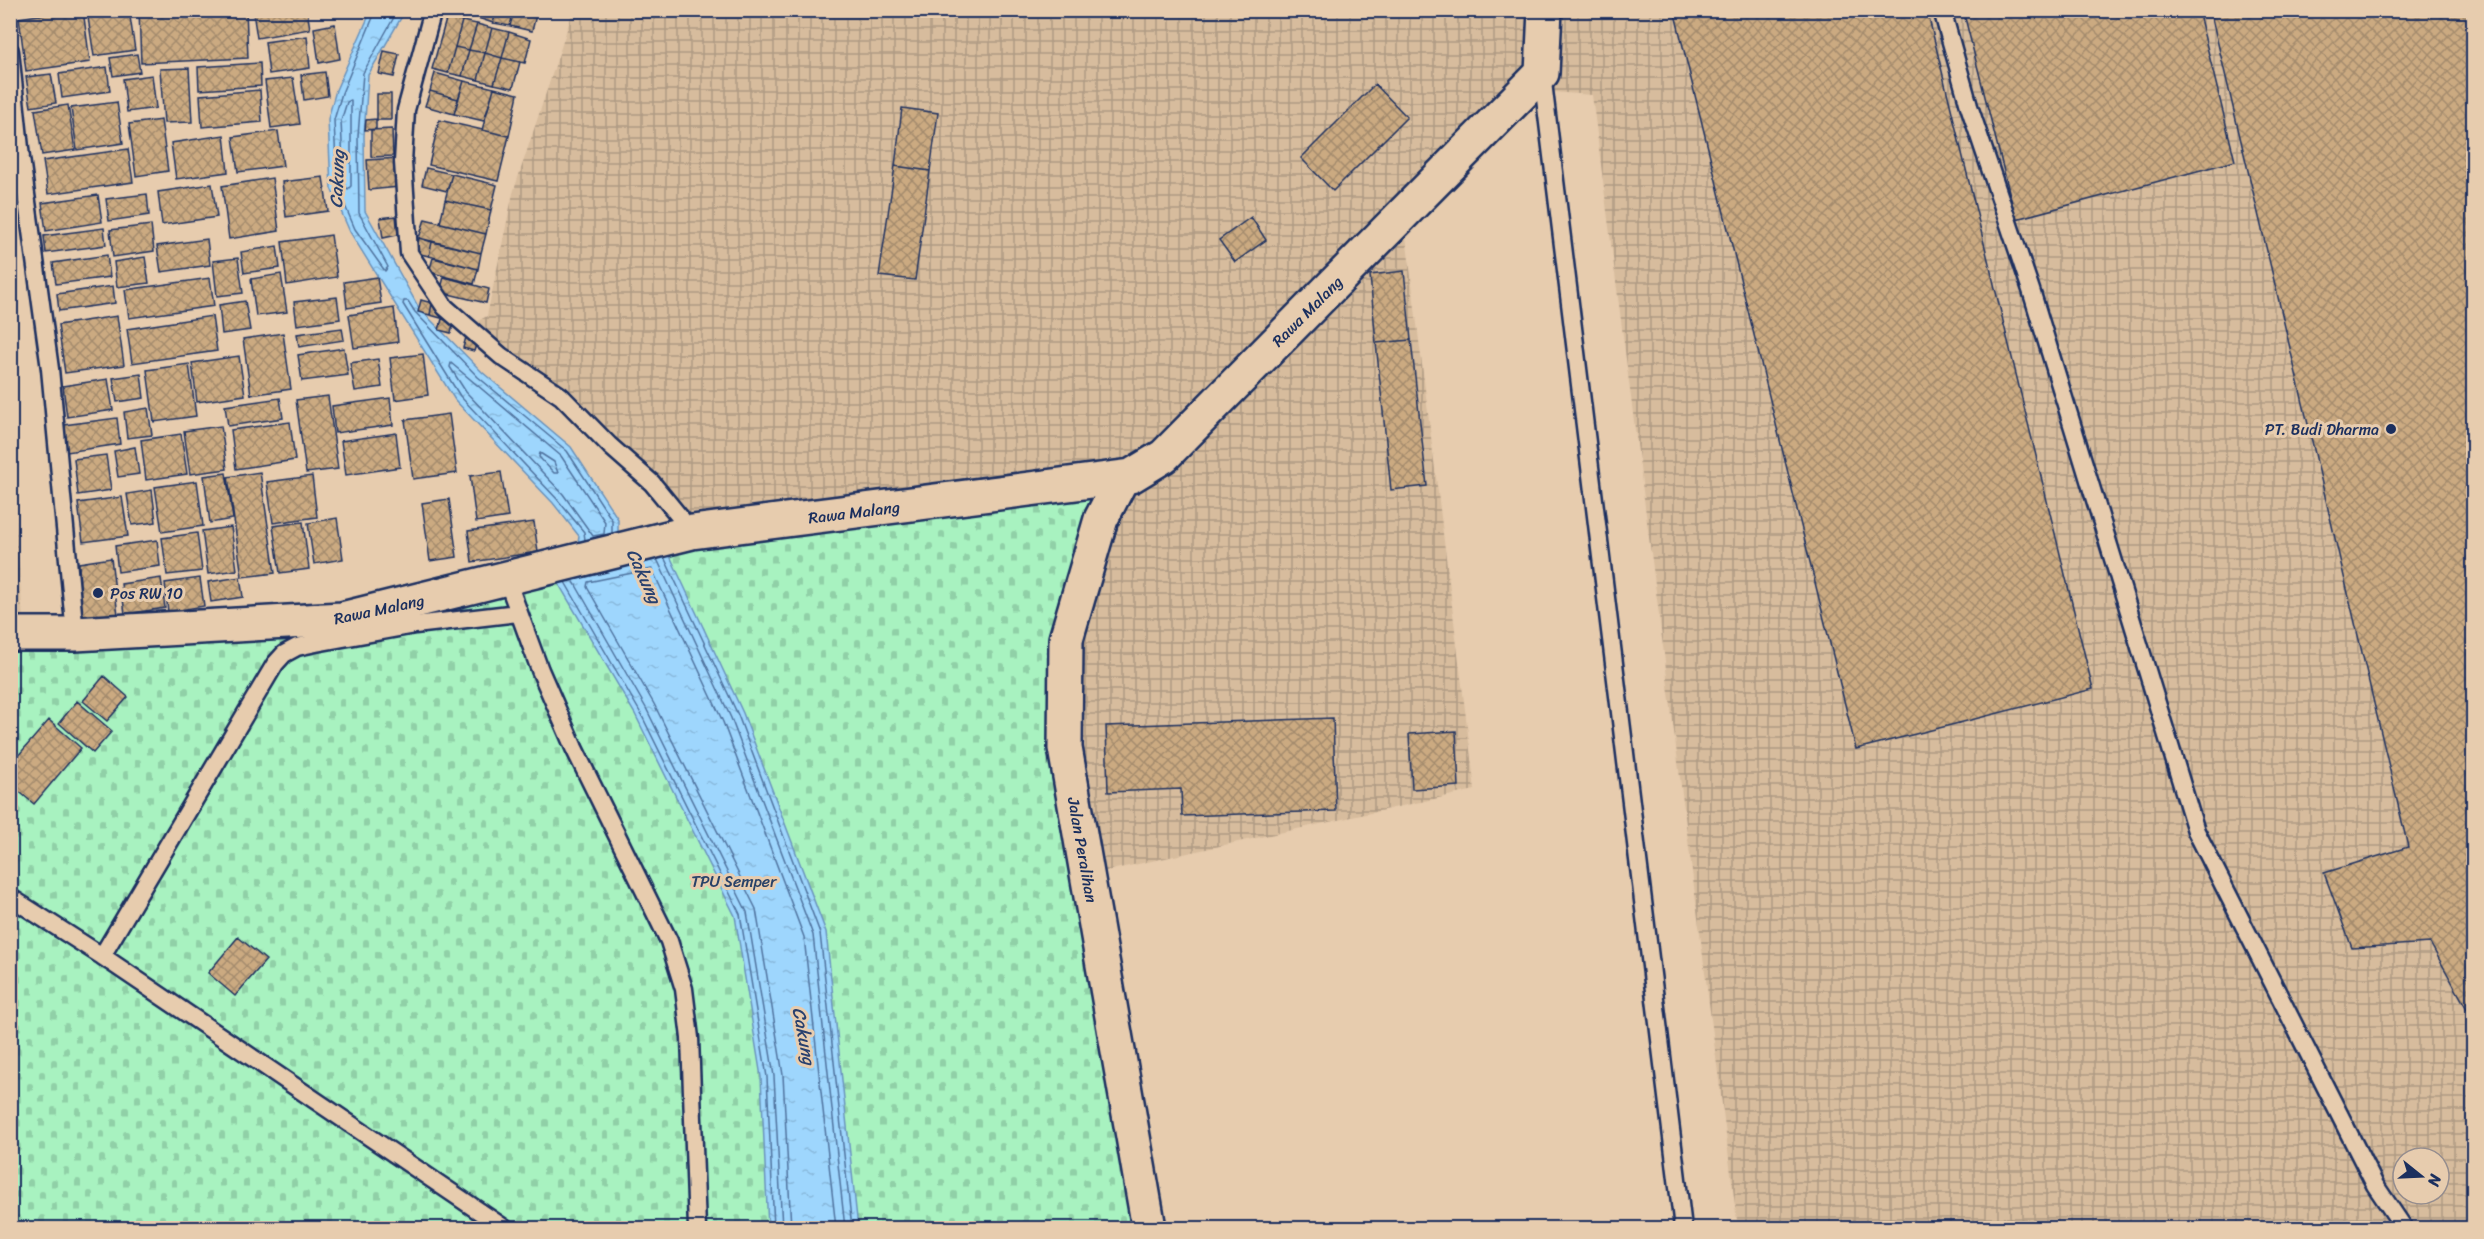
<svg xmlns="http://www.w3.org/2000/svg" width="2484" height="1239" font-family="Sriracha,sans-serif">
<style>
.industrial{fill:url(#industrial-grid);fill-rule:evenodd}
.cemetery{fill:url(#cemetery-stones);stroke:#62908f;stroke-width:1.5}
.water{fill:url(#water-ripples);stroke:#6a93bd;stroke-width:1.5}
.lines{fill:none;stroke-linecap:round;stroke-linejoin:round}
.shore{stroke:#4f729e;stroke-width:1.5}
.building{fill:url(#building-cross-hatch);stroke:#1b2f5e;stroke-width:1.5}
.lane-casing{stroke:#1b2f5e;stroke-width:21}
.street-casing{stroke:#1b2f5e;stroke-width:38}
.lane{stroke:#e7ccae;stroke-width:16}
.street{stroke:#e7ccae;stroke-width:33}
.poi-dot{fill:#1b2f5e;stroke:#e7ccae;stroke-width:2}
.labels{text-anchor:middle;stroke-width:6;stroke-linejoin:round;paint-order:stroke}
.street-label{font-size:16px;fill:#1b2f5e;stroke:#e7ccae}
.poi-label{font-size:16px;fill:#1b2f5e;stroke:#e7ccae;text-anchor:end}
.park-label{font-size:16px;fill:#294268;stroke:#e7ccae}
.water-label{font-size:18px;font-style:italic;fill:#28406e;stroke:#e7ccae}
</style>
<defs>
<pattern id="industrial-grid" width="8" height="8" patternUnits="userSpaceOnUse" patternTransform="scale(1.5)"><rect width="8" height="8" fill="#d7bc9d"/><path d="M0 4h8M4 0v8" fill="none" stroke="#ae9983"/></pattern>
<pattern id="cemetery-stones" width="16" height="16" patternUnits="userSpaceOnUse" patternTransform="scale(1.5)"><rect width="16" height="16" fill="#a8f2c0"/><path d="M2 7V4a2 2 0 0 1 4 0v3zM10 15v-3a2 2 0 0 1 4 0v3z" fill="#90d0a7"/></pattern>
<pattern id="water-ripples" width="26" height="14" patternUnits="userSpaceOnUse" patternTransform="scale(1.5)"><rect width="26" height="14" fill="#9ed6fd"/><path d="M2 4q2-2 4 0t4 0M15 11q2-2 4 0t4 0" fill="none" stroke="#88b8db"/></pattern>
<pattern id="building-cross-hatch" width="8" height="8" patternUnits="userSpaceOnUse" patternTransform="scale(1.5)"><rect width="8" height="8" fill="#cbaa81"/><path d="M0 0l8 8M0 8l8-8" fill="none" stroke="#a48b6d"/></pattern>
</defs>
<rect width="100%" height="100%" fill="#e7ccae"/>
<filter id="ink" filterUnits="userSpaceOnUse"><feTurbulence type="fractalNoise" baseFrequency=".0167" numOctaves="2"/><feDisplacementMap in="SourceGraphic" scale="12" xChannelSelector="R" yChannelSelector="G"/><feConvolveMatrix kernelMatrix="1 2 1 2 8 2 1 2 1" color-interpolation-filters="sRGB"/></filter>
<g filter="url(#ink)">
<!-- industrial -->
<path class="industrial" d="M573 11H2473V1228H1738L1592 95 1525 90 1402 204 1475 790 1088 875 692 532 644 476 467 327 487 316 513 193ZM2403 1158H2439V1194H2403Z
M11 460 24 634H11Z"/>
<!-- cemetery -->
<path class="cemetery" d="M1122 478 1066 639 1149 1228H11V634L342 619 550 569Z"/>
<!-- water -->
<path class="water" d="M371 11H405L368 75 364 136 365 211 419 308 482 372 571 447 618 519V543L576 558 579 536 553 503 455 400 350 232 331 188 328 119 336 90Z
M663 541 743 713 826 932 858 1228H768L761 1077 735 916 635 714 550 569Z"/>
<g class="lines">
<!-- shore -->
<path class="shore" d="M376 10 342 93 334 120 337 187 355 229 385 271 388 267 359 213 358 136 363 73 398 10
M351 100V186L348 189 344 185 341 121 347 102Z
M451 363 561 456 605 522 604 534 593 536 563 494 466 392 450 367Z
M540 453 554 462 558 473H554L539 457Z
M585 540 584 532 557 499 460 396 403 304 404 301H408L415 312 478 377 567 451 612 520V533
M664 557 738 715 820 933 852 1228
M657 559 731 718 813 935 845 1228
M573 580 646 708 747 912 774 1076 782 1228
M565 582 640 712 740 914 767 1077 774 1228
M791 1228 783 1075 756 909 654 704 587 587 588 582 652 569 723 722 804 937 836 1228"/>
</g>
<!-- building -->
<path class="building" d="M74 10H83L90 62 26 71 19 18Z
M129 10 135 50 94 56 87 11Z
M246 10 248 58 141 63 139 11Z
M263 10H307L310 29 257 38 253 12Z
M454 10H477L475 17Z
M477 10H497L493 23 475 17Z
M497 10H514L510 26 493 23Z
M514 10 536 15 532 31 510 26Z
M517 10H537L536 15Z
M1674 10H1927L2093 689 1856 749Z
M1963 10H2198L2235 161 2016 219Z
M2210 10H2474V1015L2471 1016 2430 943 2352 948 2324 873 2408 847Z
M447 16 462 21 448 73 432 69Z
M462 21 477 24 469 50 455 47Z
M335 24 340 59 319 63 314 28Z
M477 24 492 28 485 53 469 50Z
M492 28 509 32 502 58 485 53Z
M509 32 531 39 525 63 502 58Z
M307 36 310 68 269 74 265 42Z
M455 47 469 50 462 76 448 73Z
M469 50 485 53 478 80 462 76Z
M384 51 399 54 394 77 379 74Z
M485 53 502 58 494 84 478 80Z
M137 54 140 72 113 76 110 58Z
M502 58 520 62 513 88 494 84Z
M260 63 261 86 199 90 198 67Z
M107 67 110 91 62 98 59 74Z
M189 68 192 122 164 123 160 69Z
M325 72 328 96 304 100 301 75Z
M435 73 464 81 458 99 430 91Z
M51 74 56 103 31 107 26 77Z
M152 75 156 108 127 112 123 79Z
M293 78 300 124 271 128 265 81Z
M464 81 494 88 484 121 454 114Z
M1375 84 1407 117 1333 191 1301 158Z
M494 88 518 94 509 136 482 130Z
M260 90 262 122 202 127 200 95Z
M430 91 458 99 454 114 425 106Z
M377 94H391V120H377Z
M117 102 123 143 77 150 71 108Z
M68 105 75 150 42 155 35 110Z
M902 108 938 113 930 171 895 166Z
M376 119V129L365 130 366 120Z
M161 120 168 171 136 176 129 124Z
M439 120 509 136 498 181 429 165Z
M392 129 393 156 371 157V130Z
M278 131 283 166 238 172 233 137Z
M224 135 228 172 176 179 171 143Z
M128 149 133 182 48 194 43 161Z
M399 158V187L369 190 367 160Z
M895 166 930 171 915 280 879 276Z
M426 168 452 174 447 191 422 185Z
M452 174 497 185 491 210 445 200Z
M323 177 328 211 286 217 282 182Z
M272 178 279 231 229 239 222 186Z
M212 184 217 217 162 225 158 192Z
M147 194 149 215 109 221 106 199Z
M98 195 102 222 46 231 42 203Z
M445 200 491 210 486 234 440 223Z
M396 216 398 235 383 238 380 218Z
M1251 217 1266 240 1235 262 1219 240Z
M425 219 486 234 481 253 419 238Z
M151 225 154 251 113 257 110 230Z
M104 228 106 245 46 253 44 236Z
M331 235 337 277 287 285 282 242Z
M419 238 432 242 429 256 416 253Z
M207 239 210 265 161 272 157 246Z
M432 242 481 253 478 269 429 256Z
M277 246 280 268 244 273 241 252Z
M107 255 110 277 56 284 53 263Z
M145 257 149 283 117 287 114 262Z
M238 258 243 293 217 296 213 261Z
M433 258 478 269 474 284 429 272Z
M1404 271 1411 340 1376 343 1370 275Z
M281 274 287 312 256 316 251 279Z
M377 277 381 303 347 308 344 282Z
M444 277 489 289 486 303 440 292Z
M210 278 214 306 129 318 125 290Z
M113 286 115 303 59 311 57 294Z
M337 297 340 319 297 325 294 302Z
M421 300 432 303 430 315 418 312Z
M245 301 250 330 222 334 219 305Z
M432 303 444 306 441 318 430 315Z
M394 308 398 342 354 348 349 315Z
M117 316 124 365 65 373 58 325Z
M212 316 217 351 132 363 127 329Z
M442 319 454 322 451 333 439 330Z
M342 328 344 340 299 347 297 334Z
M283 333 291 389 251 395 243 339Z
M466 337 478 339 474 351 463 348Z
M1411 340 1427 486 1391 490 1376 343Z
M344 348 348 375 302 381 298 355Z
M423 354 428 395 395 400 390 358Z
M239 356 245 395 197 402 192 363Z
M378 359 382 387 355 391 350 363Z
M189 364 196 416 154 422 147 370Z
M141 374 144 398 117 402 113 378Z
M108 379 113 410 67 417 63 386Z
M328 396 338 469 306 473 296 400Z
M280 398 283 418 228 426 225 406Z
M390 398 393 425 335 433 332 406Z
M148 408 152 435 127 438 124 412Z
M449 414 457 473 413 479 405 420Z
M117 418 120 444 67 452 64 425Z
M290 422 295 460 236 469 231 430Z
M221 426 227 469 190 474 184 431Z
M396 433 400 467 346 475 341 441Z
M181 434 187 474 146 480 141 440Z
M135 447 139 474 118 477 114 451Z
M106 455 111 490 78 495 74 459Z
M260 472 275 573 242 577 228 477Z
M501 472 508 517 476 522 470 476Z
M226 473 233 519 210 523 204 476Z
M312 476 317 517 273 523 267 482Z
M197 481 203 526 162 532 155 487Z
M152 490 156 522 132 525 127 494Z
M122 497 128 536 83 542 78 503Z
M449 499 457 557 430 561 422 503Z
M337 518 343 559 314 564 308 523Z
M303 522 309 569 280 573 273 526Z
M534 522 538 552 472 562 468 531Z
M231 527 237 570 208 574 202 531Z
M197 533 202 571 167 575 162 538Z
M157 540 160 566 118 572 115 546Z
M111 558 119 623 81 628 79 563Z
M240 577 243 597 211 602 208 582Z
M161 578 165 608 125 614 121 584Z
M200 578 204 606 168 612 165 583Z
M104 676 128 697 107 721 83 701Z
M77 701 112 731 93 753 59 723Z
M1333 718 1336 811 1182 816 1181 789 1108 792 1106 726Z
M49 720 81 748 34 804 10 784V765Z
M1456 731 1459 786 1412 789 1409 734Z
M238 937 266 960 235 996 208 973Z"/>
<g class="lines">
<defs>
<path id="lane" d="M433 10 406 110 403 162 409 253 445 307 501 356 561 396 610 446 652 483 692 532
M1942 10 1969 106 2031 290 2196 831 2375 1185 2404 1228
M10 51 21 158 50 369 75 634
M1542 74 1683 1228
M507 580 540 670 574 748 669 941 684 989 690 1038 697 1228
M10 897 102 956 504 1228
M102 956 275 664 284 654 297 647 316 643 415 625 518 613"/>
<path id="street" d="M1122 478 1101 519 1066 639 1065 748 1149 1228
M10 634H75L342 619 692 532 1131 476 1164 456 1542 73 1545 10"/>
</defs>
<!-- lane casing -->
<use href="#lane" class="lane-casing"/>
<!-- street casing -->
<use href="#street" class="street-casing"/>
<!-- lane -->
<use href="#lane" class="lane"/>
<!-- street -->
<use href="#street" class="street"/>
</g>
</g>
<!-- markers -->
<g class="poi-dot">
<circle cx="2391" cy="429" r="6"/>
<circle cx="98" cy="593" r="6"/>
</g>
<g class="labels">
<!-- street labels -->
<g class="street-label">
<text transform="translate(1307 311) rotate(-45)" y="6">Rawa Malang</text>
<text transform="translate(854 512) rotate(-7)" y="6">Rawa Malang</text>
<text transform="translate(379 609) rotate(-12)" y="6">Rawa Malang</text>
<text transform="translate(1083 850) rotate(80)" y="6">Jalan Peralihan</text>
</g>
<!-- poi labels -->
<g class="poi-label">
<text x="2379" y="435">PT. Budi Dharma</text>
<text x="110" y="599" text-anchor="start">Pos RW 10</text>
</g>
<!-- park labels -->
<g class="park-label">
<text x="734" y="887">TPU Semper</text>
</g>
<!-- water labels -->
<g class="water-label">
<text transform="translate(337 179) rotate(-88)" y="6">Cakung</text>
<text transform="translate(644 576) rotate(65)" y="6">Cakung</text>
<text transform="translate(804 1036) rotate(79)" y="6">Cakung</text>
</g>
</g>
<!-- margin -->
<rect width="2484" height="1239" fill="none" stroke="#e7ccae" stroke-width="36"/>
<rect x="18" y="18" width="2448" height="1203" fill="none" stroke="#1b2f5e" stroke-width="2" filter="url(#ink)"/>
<!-- north arrow -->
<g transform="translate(2421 1176) rotate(108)"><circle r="28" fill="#e7ccae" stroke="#958d8e" stroke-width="1.5"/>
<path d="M0-4.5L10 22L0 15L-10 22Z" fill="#1b2f5e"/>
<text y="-9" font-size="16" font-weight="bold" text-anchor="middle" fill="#1b2f5e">N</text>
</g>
</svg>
